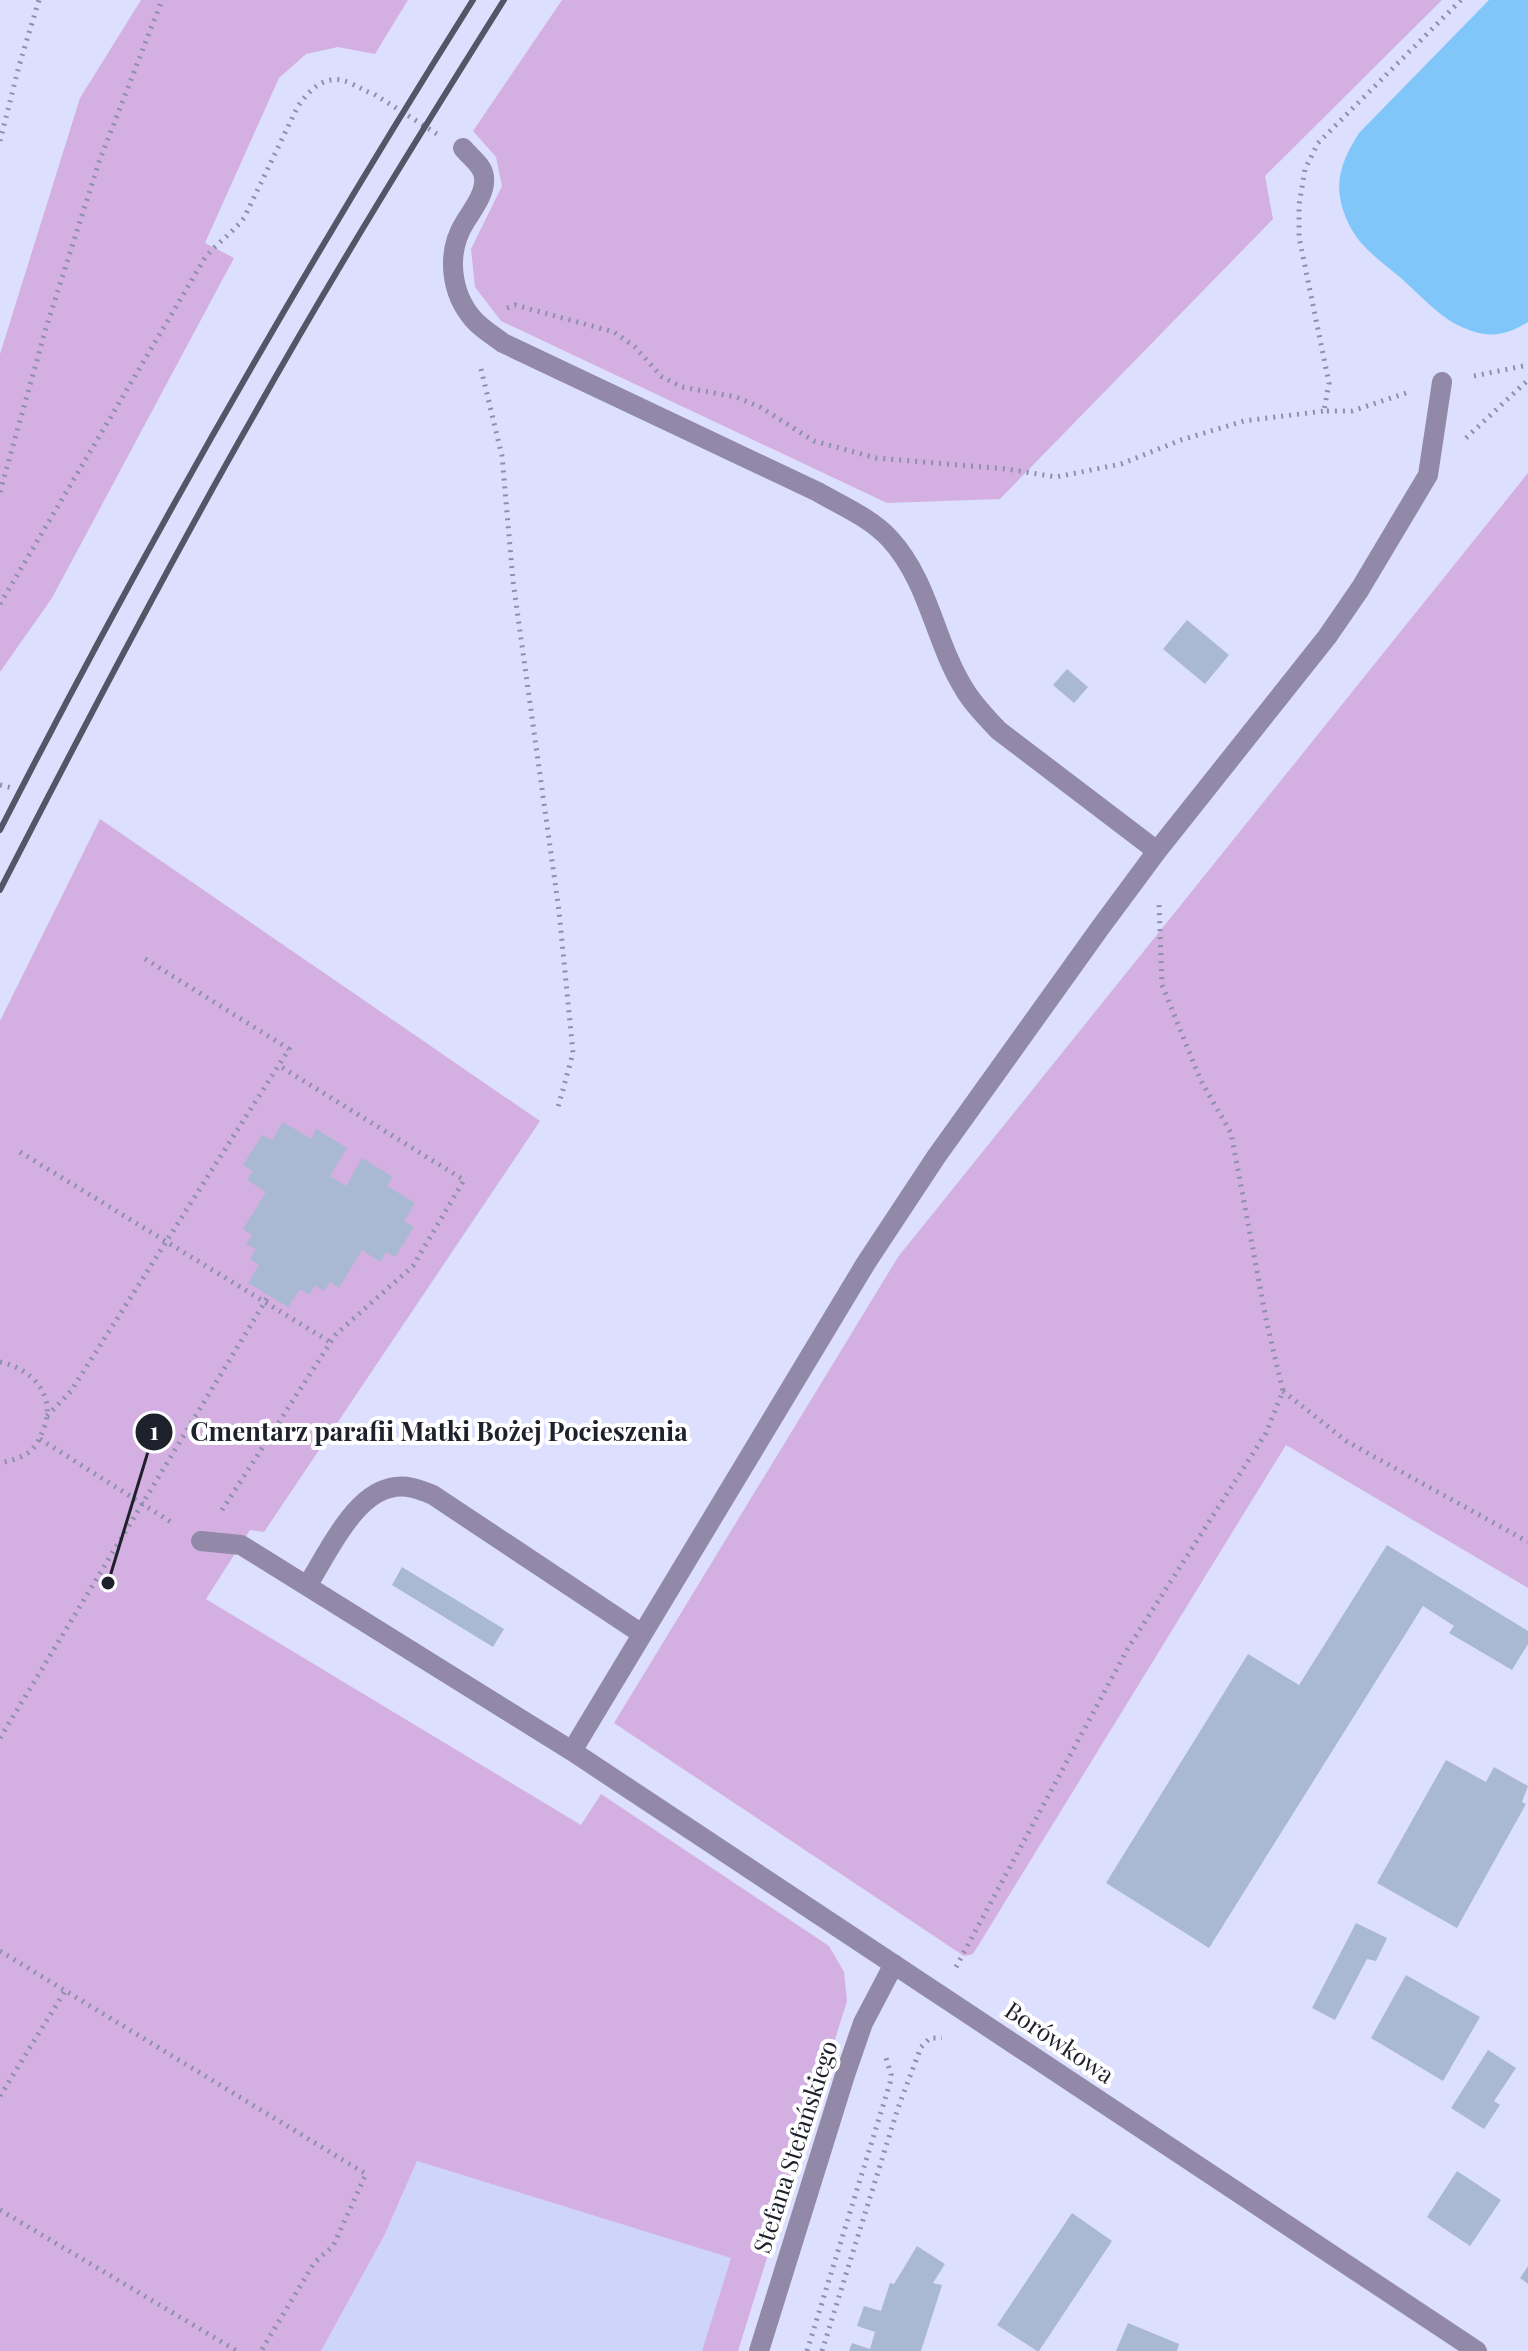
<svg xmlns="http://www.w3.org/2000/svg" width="1528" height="2351" font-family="'Playfair Display',serif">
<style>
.built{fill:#cfd4f9}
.green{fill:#d4afe1}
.water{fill:#81c6f9}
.building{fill:#a9b9d3}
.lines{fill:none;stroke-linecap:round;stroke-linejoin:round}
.path{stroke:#8d90a6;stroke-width:5;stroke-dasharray:2 6;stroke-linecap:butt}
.minor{stroke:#9189a7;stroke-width:20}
.rail{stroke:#545667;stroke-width:6}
.labels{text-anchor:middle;stroke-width:8;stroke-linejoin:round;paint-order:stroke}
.street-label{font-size:24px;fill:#1e202b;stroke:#fff}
.leader{fill:none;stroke:#1e202b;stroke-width:3}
.callout-dot{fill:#1e202b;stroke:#fff;stroke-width:3}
.mark-label{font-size:24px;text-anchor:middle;font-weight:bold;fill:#fff}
.callout-label{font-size:26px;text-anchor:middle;font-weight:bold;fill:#1e202b;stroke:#fff;stroke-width:8;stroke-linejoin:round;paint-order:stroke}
</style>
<rect width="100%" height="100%" fill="#dce0fe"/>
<!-- built -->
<path class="built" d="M417 2161 731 2258 702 2351H321L384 2236Z"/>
<!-- green -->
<path class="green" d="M141 0H408L375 54 338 47 306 54 279 78 205 243 234 258 52 598 0 672V354L80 98Z
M562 0H1442L1265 176 1273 219 1000 499 887 503 501 321 475 287 471 249 502 186 496 157 473 131Z
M1528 473V1588L1286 1445 973 1954 964 1956 614 1723 898 1257Z
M100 819 540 1121 264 1532 250 1530 206 1599 581 1825 601 1794 829 1946 844 1972 847 2001 738 2351H702L731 2258 417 2161 384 2236 321 2351H0V1021Z"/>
<!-- water -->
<path class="water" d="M1489 0H1528V322C1507 335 1488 339 1464 328 1440 318 1421 296 1401 278 1389 268 1375 258 1364 246 1352 234 1342 213 1340 197 1336 173 1347 152 1359 133Z"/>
<!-- building -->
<path class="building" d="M1187 620 1229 655 1205 684 1163 649Z
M1067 669 1088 687 1074 703 1053 685Z
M283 1122 311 1139 316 1129 347 1148 330 1176 346 1186 362 1158 393 1177 387 1186 415 1203 404 1221 414 1227 395 1257 386 1252 380 1262 362 1250 339 1288 330 1282 324 1291 315 1285 309 1295 300 1289 288 1307 248 1283 259 1265 250 1259 256 1249 246 1244 252 1235 243 1229 266 1192 247 1180 253 1171 243 1165 262 1135 272 1140Z
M1387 1545 1528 1631V1644L1512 1670 1449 1633 1454 1626 1423 1606 1209 1948 1106 1883 1248 1654 1299 1685Z
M402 1567 504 1629 493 1647 392 1585Z
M1446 1760 1486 1782 1494 1767 1528 1786 1522 1802 1526 1804 1457 1928 1377 1883Z
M1356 1923 1387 1938 1376 1961 1367 1959 1335 2020 1312 2008Z
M1406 1975 1480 2017 1443 2081 1371 2038Z
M1488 2050 1516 2068 1494 2101 1500 2105 1484 2129 1451 2108Z
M1457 2171 1501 2200 1470 2246 1427 2217Z
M1072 2213 1112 2241 1039 2351H1037L997 2325Z
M917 2246 945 2264 933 2283 942 2285 921 2351H849L852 2343 870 2349 875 2332 857 2326 864 2306 881 2311 890 2283 894 2284Z
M1528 2266V2284L1520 2278Z
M1128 2323 1179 2344 1177 2351H1116Z"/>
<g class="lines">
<!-- path -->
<path class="path" d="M0 141 19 66 39 0
M507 308 515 305 614 332 635 347 662 377 682 387 736 397 760 407 814 441 876 458 1007 469 1056 477 1121 464 1181 440 1244 421 1324 411
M481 369 502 456 513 581 559 911 573 1053 557 1111
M1474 376 1528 365
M1406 393 1352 411H1324L1329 383 1299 237V205L1305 169 1318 143 1461 0
M1466 438 1528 380
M0 492 46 328 99 162 162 0
M0 604 206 256C219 242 233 232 244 218L297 108C309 89 327 72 350 83 359 87 365 91 374 94L437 134
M0 785 12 788
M20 1152 330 1342
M0 1362C30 1368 55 1393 45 1425 41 1435 38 1445 29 1452 21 1458 10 1461 0 1463
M1283 1391 1346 1441 1528 1542
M47 1416 71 1391 289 1049 142 957
M40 1439 174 1524
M222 1510 336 1334 413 1266 464 1180 278 1065
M0 1738 269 1295
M0 1951 366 2174 333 2246 314 2263 261 2351
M956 1967 1128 1648 1266 1433 1283 1391 1267 1324 1231 1133 1201 1081 1162 985 1159 904
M0 2096 65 1991
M0 2210 237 2351
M807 2351 890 2083 891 2074 886 2058
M822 2351 898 2108 921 2047 930 2038H942"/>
<!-- minor -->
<path class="minor" d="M463 148C470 157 483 165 484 177 486 193 473 209 465 222 446 252 450 293 474 320 482 329 494 336 503 343L818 492C842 506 871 518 890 539 929 582 934 639 963 687 972 703 985 716 998 730L1157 851
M201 1541 241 1545 572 1751 1477 2351
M307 1586C326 1556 353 1496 390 1488 405 1484 419 1489 433 1495L642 1634
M572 1751 866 1263 936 1157 1100 928 1157 851 1327 637 1360 589 1428 475 1442 382
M759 2351 845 2075 863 2023 894 1964"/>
<!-- rail -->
<path class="rail" d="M0 830C145 546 303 270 473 0
M0 890C82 730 165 571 254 415 333 274 418 137 504 0"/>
</g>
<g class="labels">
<!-- street labels -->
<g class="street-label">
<text transform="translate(1059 2043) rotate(34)" y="8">Borówkowa</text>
<text transform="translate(796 2147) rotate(-72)" y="8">Stefana Stefańskiego</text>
</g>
</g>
<!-- callouts -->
<path class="leader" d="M108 1583L154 1432"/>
<g class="callout-dot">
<circle cx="108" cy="1583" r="8"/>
<circle cx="154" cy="1432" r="20"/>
</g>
<g class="mark-label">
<text x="154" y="1440">1</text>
</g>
<g class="callout-label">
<text x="439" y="1441">Cmentarz parafii Matki Bożej Pocieszenia</text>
</g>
</svg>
